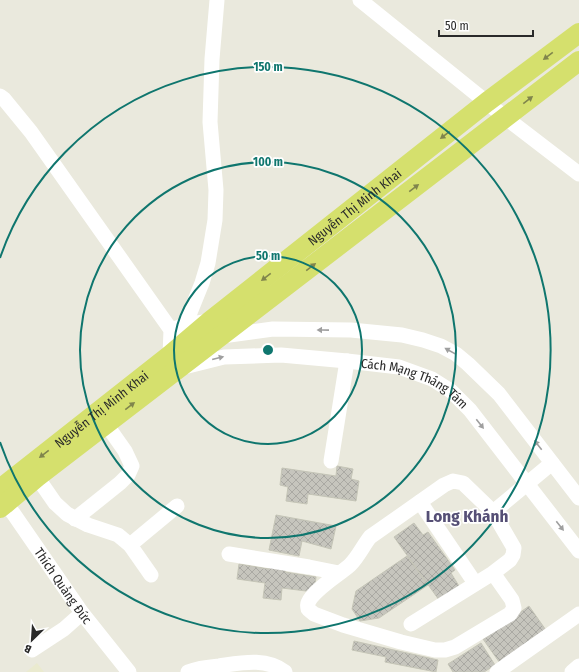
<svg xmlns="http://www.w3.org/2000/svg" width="579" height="672" font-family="'Fira Sans Condensed',sans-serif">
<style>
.education{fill:#eaeacf}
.building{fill:url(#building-cross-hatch);stroke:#c5c5b7}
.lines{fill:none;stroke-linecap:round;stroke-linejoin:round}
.minor{stroke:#fff;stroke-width:15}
.major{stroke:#d5e06d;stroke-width:20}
.oneway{fill:#80854c}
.oneway2{fill:#9f9f9f}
.ring{fill:none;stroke:#0f766e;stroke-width:2}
.labels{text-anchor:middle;stroke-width:3.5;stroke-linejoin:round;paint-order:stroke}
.street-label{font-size:13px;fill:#2a2a2a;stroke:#fff}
.district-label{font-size:17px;font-weight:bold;fill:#554f75;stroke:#fff}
.centre{fill:#0f766e;stroke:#fff;stroke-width:2}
.ring-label{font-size:12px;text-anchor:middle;font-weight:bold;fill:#0f766e;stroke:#fff;stroke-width:3.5;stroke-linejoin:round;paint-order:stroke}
</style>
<defs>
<pattern id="building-cross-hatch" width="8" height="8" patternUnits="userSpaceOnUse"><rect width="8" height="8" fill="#c6c5bd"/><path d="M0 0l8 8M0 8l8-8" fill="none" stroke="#aaa9a3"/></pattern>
</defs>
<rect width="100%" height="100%" fill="#eae9dd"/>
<!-- education -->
<path class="education" d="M37 663 44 672H26Z"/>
<!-- building -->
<path class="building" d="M337 466 353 469 351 479 359 481 356 501 308 494 307 504 286 501 288 487 280 485 282 468 336 476Z
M276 515 336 526 331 549 302 541 299 556 269 550Z
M414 523 423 535 428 532 455 570 451 573 459 586 439 600 394 537Z
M407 556 428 585 379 618 360 621 352 609 356 591Z
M239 564 269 569V566L286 568 285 572 316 577 314 592 282 588 281 600 263 598 265 583 237 579Z
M529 606 548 633 502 666 483 639Z
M354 641 438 660 436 672 385 662 386 657 352 650Z
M481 643 495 665 484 672H453L448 664Z"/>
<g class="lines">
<!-- minor -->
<g class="minor">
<path d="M360 0 506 118 579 174"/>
<path id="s1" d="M0 96 4 99 31 132 171 330 170 355 180 368 224 357 281 355 347 361 399 367 432 379 451 391 470 410 579 551"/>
<path d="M185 325 202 283 208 263 215 220 216 190 210 122 212 59 217 0"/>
<path d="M171 330 185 325 210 321 222 336 273 329 351 330 402 335 423 340 441 346 456 354 468 364 499 394 579 498"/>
<path d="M331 461 347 361"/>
<path d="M37 477 55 503 67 514 88 525 118 535 130 545 151 575"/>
<path id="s2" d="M0 497 13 513 82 613 129 672"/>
<path d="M420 502 475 583"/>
<path d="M493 512 552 463"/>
<path d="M75 519 120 483 128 475 132 466 125 451 106 424"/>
<path d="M130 545 177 506"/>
<path d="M229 554 309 567 339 573"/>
<path d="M411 624 493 573 510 560 513 555 514 548 493 512 463 483 453 481 444 485 370 537C363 546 358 557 350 565 339 575 313 590 308 603 307 605 308 607 308 609L314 614 343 625 401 642 435 650H445L455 647 510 614 514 608 512 600 493 573"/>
<path d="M32 650 64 629 82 613"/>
<path d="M188 672C198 668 208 667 219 666 240 663 266 657 285 672"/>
<path d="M497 672 579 614"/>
<path d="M572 672 579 666"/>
</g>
<!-- major -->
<g class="major">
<path id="s3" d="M0 489 170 355 210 321 487 102 579 33"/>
<path d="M0 508 5 504 37 477 579 61"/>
</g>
</g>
<!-- one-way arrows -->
<defs><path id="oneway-solid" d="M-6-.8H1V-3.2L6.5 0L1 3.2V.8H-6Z"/></defs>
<g class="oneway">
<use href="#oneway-solid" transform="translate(548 56) rotate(143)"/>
<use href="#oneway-solid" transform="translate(528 100) rotate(-38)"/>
<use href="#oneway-solid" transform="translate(445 135) rotate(142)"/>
<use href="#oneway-solid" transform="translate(414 188) rotate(-37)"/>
<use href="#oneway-solid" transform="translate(311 267) rotate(-37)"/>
<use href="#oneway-solid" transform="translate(266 277) rotate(142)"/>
<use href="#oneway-solid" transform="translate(130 406) rotate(-38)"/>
<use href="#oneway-solid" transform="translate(44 454) rotate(142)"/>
</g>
<g class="oneway2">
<use href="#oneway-solid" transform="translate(323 330) rotate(-179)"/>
<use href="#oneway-solid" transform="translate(450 351) rotate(-151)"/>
<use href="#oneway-solid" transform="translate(218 358) rotate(-14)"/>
<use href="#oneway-solid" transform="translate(480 424) rotate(52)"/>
<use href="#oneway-solid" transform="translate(538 445) rotate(-128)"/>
<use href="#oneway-solid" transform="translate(560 526) rotate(52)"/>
</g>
<!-- distance rings -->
<g class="ring">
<circle cx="268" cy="350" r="94"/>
<circle cx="268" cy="350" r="188"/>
<path d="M0 258A283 283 0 1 1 0 442"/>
</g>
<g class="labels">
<!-- street labels -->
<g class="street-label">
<text dy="5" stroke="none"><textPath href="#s3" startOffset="453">Nguyễn Thị Minh Khai</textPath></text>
<text dy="5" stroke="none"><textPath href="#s1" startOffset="573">Cách Mạng Tháng Tám</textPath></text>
<text dy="5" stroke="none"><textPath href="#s3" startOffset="129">Nguyễn Thị Minh Khai</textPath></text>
<text dy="5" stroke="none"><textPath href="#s2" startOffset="109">Thích Quảng Đức</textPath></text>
</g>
<!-- district labels -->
<g class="district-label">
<text x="467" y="522">Long Khánh</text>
</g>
</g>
<circle cx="268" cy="350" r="6" class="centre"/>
<g class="ring-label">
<text x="268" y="71">150 m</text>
<text x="268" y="166">100 m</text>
<text x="268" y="260">50 m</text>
</g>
<!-- north arrow -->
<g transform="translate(32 640) rotate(205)" stroke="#ffffff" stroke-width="3" paint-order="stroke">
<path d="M0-3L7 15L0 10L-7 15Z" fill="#2a2a2a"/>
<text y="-6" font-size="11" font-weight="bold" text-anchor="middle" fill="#2a2a2a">B</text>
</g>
<!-- scale -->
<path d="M439 30v6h94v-6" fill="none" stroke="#2a2a2a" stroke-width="2"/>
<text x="445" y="30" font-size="12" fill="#2a2a2a" stroke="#ffffff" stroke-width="3" paint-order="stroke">50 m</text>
</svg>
